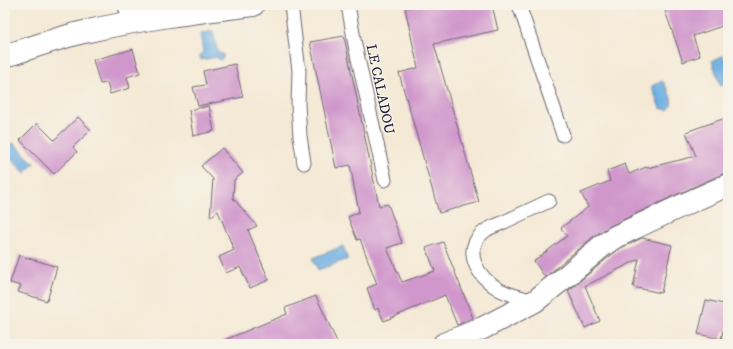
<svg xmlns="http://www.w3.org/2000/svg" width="733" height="349" font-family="'IM FELL DW Pica',serif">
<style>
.water{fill:#6caee1;stroke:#47688e}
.building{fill:#d097cc}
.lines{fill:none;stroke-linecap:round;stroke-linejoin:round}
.service-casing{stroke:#6c6871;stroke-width:15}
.minor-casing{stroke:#6c6871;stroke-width:24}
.service{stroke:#fff;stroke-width:13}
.minor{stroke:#fff;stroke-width:22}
.labels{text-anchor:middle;stroke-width:3;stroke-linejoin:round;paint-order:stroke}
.street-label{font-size:14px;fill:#22223b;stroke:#f7f3e8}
</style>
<rect width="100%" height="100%" fill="#f7f3e8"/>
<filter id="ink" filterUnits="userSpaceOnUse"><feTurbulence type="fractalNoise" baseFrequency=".025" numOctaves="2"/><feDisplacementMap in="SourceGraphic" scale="8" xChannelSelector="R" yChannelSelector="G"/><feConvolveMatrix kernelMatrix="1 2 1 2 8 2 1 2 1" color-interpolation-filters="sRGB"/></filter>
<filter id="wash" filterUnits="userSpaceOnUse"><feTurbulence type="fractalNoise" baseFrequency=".012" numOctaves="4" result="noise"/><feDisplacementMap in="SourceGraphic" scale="16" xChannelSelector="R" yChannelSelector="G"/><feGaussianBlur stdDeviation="0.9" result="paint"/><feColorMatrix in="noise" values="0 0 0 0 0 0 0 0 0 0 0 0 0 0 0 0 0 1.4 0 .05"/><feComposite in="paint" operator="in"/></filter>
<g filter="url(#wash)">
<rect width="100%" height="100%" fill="#f4e9d5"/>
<!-- water -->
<path class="water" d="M213 31 218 53 223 54V58L219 60 216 57 201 60 200 56 203 51 200 34Z
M722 56 724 57 728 68V87H727L720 84 712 61Z
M662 81 664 83C668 91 676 103 668 110L660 108 652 88V86Z
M9 143 15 144 34 163 25 173 6 154 7 152 5 149V145Z
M343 246 348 259 318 270 313 258Z"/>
<g id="blocks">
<!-- building -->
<path class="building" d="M419 5H492L498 30 434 44 479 202 439 213 399 73 418 68 405 8Z
M663 5H728V24L693 36 700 56 683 62Z
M344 36 379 206 388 204 402 243 387 248 402 282 435 271 426 248 443 242 473 318 457 325 445 295 384 321 378 308 375 310 367 288 377 284 360 239 357 240 348 217 359 212 350 165 336 168 310 42Z
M133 49 140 73 127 77 130 88 110 94 107 83 100 84 93 60Z
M235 64 243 97 198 106 193 87 206 85 203 71Z
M209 106 214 131 193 136 189 110Z
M78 117 91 130 73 147 77 152 54 174 20 140 37 123 54 140Z
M728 117V173L723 174 678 194 610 226 594 236 545 277 534 261 567 236 561 228 588 207 581 193 610 181 607 171 625 164 629 174 646 167 647 168 696 156 686 132Z
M222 148 243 173 234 180 233 198 257 226 248 230 269 280 250 288 240 267 226 273 219 257 234 250 218 211 210 217 213 179 201 166Z
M642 238 672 245 661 293 633 287 639 259 585 286 600 321 585 328 568 291 610 256 621 248Z
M19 255 57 267 47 301 18 292 21 286 10 283Z
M316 296 338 344H215L287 314 285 308Z
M706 300 728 305V332L723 331 721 339 698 334Z"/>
</g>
</g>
<g filter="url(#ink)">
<use href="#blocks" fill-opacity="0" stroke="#6c6871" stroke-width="1"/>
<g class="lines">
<defs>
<path id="service" d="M124 5 132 22
M291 5 299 71 298 105 300 136 304 163
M348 5 355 45 385 180
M519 5 563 135
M535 301C523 298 510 295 500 290 478 278 460 250 485 231 490 227 498 225 504 222 519 215 534 208 549 201"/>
<path id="minor" d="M5 56C31 48 57 38 84 32 139 19 196 12 253 5
M444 344 483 328 535 301 569 274 602 246 615 237 683 205 728 185"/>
</defs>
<!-- service casing -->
<use href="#service" class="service-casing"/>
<!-- minor casing -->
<use href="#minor" class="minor-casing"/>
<!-- service -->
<use href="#service" class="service"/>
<!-- minor -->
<use href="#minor" class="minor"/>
</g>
</g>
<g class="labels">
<!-- street labels -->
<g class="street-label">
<text transform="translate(381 89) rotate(78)" y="5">LE CALADOU</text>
</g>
</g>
<!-- margin -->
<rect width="733" height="349" fill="none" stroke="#f7f3e8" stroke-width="20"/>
</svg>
